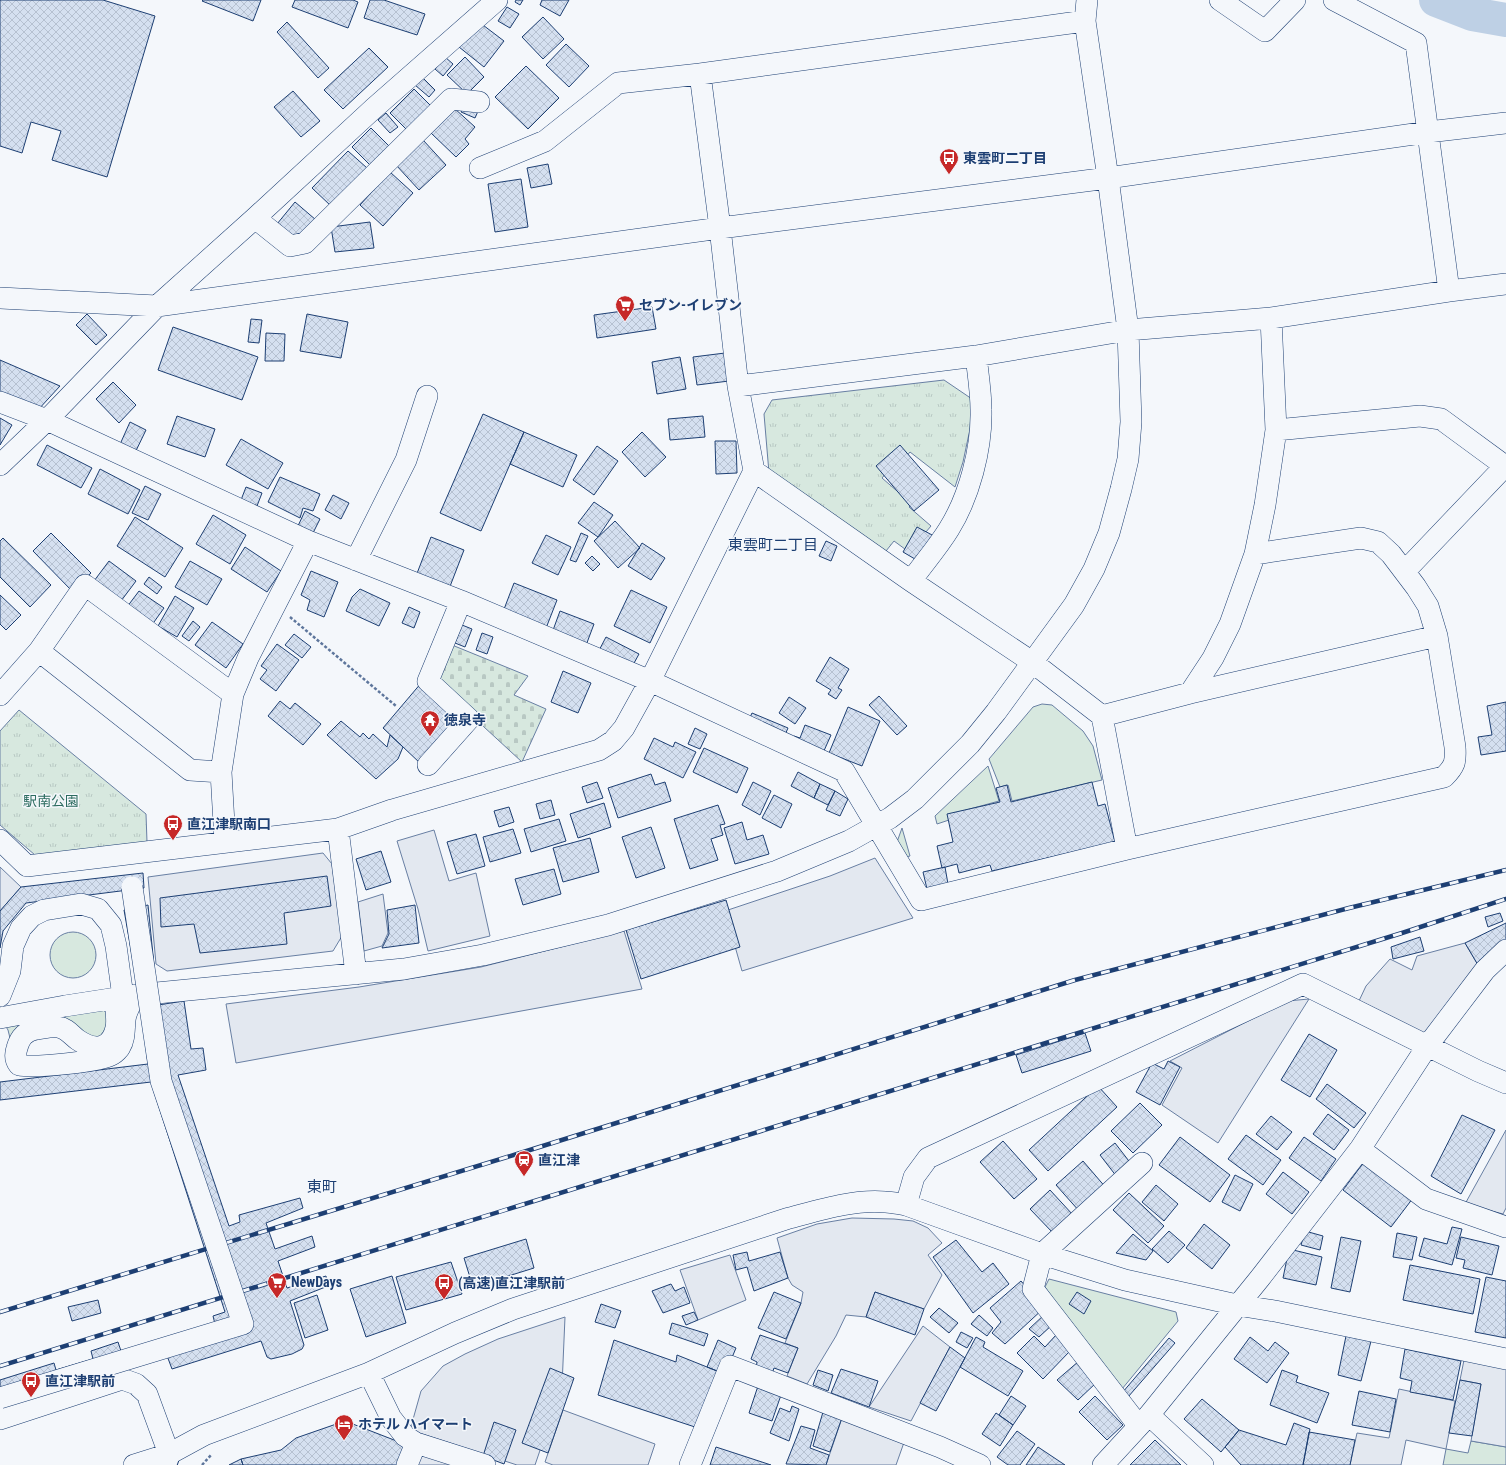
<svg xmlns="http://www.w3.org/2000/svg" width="1506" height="1465" font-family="'Roboto Condensed','Noto Sans JP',sans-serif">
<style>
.green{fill:#d7e8df;stroke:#687fa3}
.cemetery{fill:url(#cemetery-stones);stroke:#687fa3}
.park{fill:url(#park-tufts);stroke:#687fa3}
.parking{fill:#e3e8f0;stroke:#687fa3}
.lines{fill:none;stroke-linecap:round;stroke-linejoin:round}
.river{stroke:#bed0e5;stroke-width:34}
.building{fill:url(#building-cross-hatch);stroke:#1d3f73}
.minor-casing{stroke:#1d3f73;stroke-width:22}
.major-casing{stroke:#1d3f73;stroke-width:24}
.path{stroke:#5e769c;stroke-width:2.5;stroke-dasharray:3 2;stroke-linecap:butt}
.minor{stroke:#f4f7fb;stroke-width:21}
.major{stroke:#f4f7fb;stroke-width:22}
.rail-casing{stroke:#1d3f73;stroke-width:4.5}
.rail{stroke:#f4f7fb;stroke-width:3;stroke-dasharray:9;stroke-linecap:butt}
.minor-bridge-casing{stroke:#1d3f73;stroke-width:22;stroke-linecap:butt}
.minor-bridge{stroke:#f4f7fb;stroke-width:21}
.labels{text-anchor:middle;stroke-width:3;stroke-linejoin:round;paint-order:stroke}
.poi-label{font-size:14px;font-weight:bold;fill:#1d3f73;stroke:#f4f7fb;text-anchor:start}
.park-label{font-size:14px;fill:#2c6c60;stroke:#f4f7fb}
.neighbourhood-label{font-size:15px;fill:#1d3f73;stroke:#f4f7fb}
</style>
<defs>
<pattern id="cemetery-stones" width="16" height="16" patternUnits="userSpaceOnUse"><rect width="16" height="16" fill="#d7e8df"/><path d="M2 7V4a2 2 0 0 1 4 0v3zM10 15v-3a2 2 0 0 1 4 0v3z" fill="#b8c8c3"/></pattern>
<pattern id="park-tufts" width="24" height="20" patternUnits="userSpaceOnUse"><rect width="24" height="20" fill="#d7e8df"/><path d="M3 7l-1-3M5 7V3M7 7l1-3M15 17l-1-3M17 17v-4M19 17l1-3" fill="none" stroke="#b8c8c3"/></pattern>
<pattern id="building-cross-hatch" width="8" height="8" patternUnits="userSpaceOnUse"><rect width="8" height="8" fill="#d5e0f0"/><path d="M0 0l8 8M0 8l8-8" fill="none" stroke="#b6c1d1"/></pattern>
</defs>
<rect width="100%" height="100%" fill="#f4f7fb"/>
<!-- green -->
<path class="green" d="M1042 704 1052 705 1083 731 1093 746 1102 780 1012 801 1008 785 1000 787 989 759 1033 707Z
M988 766 999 801 948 815 949 820 937 824 935 816Z
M902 828 910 856 906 857 897 842Z
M50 955a23 23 0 1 1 46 0a23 23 0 1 1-46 0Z
M103 1010 108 1014V1031L96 1040 72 1029 12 1046 8 1030 3 1022Z
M1049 1279 1176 1312 1178 1321 1122 1389 1072 1326 1045 1287Z
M1471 1441 1506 1447V1465H1443L1446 1449 1468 1453Z"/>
<!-- cemetery -->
<path class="cemetery" d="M452 645 528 676 514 695 546 709 522 762 433 680Z"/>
<!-- park -->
<path class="park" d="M944 380 972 399 970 429 963 462 955 487 910 452 904 459 900 457 882 478 912 504 909 507 931 526 909 552 894 541 882 556 769 473 764 414 772 400Z
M19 710 146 814 147 842 35 855 0 825V731Z"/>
<!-- parking -->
<path class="parking" d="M434 830 449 881 476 873 490 936 428 951 418 909 397 841Z
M323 853 332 864 342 936 333 951 167 971 156 964 148 877Z
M875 858 913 918 742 971 725 911 830 876Z
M0 867 21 887 0 911Z
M383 894 388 933 382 946 364 951 358 902Z
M624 931 642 989 236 1063 226 1004 359 987 481 967Z
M1465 943 1478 965 1425 1035 1358 1003 1366 986 1390 959 1412 970 1417 956Z
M1309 999 1218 1143 1162 1105 1182 1068 1170 1061 1287 1001Z
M1506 1130V1208L1503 1214 1465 1204Z
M852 1218 894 1219 913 1221 928 1228 942 1243 928 1255 942 1275 924 1309 875 1292 866 1317 846 1315 836 1336 807 1384 787 1376 798 1348 785 1343 801 1303 803 1292 792 1285 788 1278 777 1238 817 1224Z
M730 1255 746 1300 698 1320 680 1270Z
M565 1317 562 1386 535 1465H517L410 1430 421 1391 443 1366 465 1354 498 1339Z
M923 1326 950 1347 911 1421 869 1407Z
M1464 1360 1506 1368V1447L1471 1441 1481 1384 1460 1380Z
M1399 1389 1455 1401 1446 1449 1406 1440 1401 1465H1350L1357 1433 1389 1438Z
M563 1410 655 1444 648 1465H553L545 1462Z
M844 1412 907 1434 896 1465H826Z
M418 1454 454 1465H414Z"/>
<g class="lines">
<!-- river -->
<path class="river" d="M1436 0 1472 14 1506 20"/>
</g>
<!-- building -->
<path class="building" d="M0 0H103L155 16 107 177 52 160 61 131 31 122 22 153 0 146Z
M203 0H261L253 21 202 1Z
M295 0H353L358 2 348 28 292 7Z
M370 0H384L425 14 417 35 364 18Z
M516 0H523L520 5 515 2Z
M542 0H569L560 16 540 5Z
M507 7 519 14 510 28 498 21Z
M543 17 564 39 543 59 522 37Z
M287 22 329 68 318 78 277 32Z
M479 22 504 41 484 67 459 47Z
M566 44 589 66 569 87 546 65Z
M369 48 388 67 343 109 324 90Z
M445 57 453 64 443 76 435 69Z
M465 57 484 77 467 94 447 75Z
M526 66 559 98 528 129 495 97Z
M422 77 435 90 429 97 415 85Z
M414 89 433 108 409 132 390 113Z
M293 91 320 121 301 137 274 107Z
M465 104 479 109 475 118 461 112Z
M454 108 475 127 465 139 469 144 456 157 431 133Z
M386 113 398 127 390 133 378 120Z
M371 128 392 149 373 168 352 147Z
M423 140 446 165 419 190 396 165Z
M348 151 367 168 331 206 312 188Z
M548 164 552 184 531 188 527 168Z
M390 172 413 193 383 226 360 205Z
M521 179 528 227 495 232 488 184Z
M295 202 316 220 298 242 277 224Z
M370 222 374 248 335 252 331 227Z
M652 307 656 329 597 338 594 315Z
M87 314 107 335 96 345 76 325Z
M307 314 348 322 341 358 300 351Z
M251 319 262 320 259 343 248 342Z
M173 327 258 357 242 400 158 370Z
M266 333 285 334 284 361H265Z
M725 353 729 381 697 385 693 357Z
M680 357 686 389 657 394 652 362Z
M0 360 60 386 37 411 0 393Z
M113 382 136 405 119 423 96 399Z
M483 414 524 432 481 531 440 513Z
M177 416 215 429 205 457 167 444Z
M703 416 705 437 670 440 668 419Z
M0 418 12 425 0 445Z
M130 422 146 430 132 459 117 451Z
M524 432 577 455 563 487 510 464Z
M642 432 666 457 645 477 622 452Z
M241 439 283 463 268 489 226 465Z
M715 441H736L737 473 716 474Z
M47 445 92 468 81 488 37 465Z
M900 445 939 490 914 511 876 466Z
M597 446 618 461 594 495 573 480Z
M100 469 140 490 128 514 88 494Z
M280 477 320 494 313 511 303 508 300 518 268 502Z
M145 486 161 494 148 520 132 513Z
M246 487 262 493 257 506 241 500Z
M333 495 349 503 341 519 325 510Z
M594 502 613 515 598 537 578 523Z
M305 511 320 519 312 535 297 528Z
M213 515 246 535 230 564 196 544Z
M135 517 183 548 165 577 117 546Z
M615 521 640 548 618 568 594 541Z
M917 527 934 536 920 562 903 552Z
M51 533 91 573 72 591 33 551Z
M581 533 588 536 576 562 570 560Z
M546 535 571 547 558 575 532 563Z
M431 537 464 550 449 589 416 576Z
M3 538 51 585 30 607 0 577V541Z
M826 541 837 546 831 561 819 556Z
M642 543 665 558 651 580 628 566Z
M245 547 281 571 267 592 231 569Z
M592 556 600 564 593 571 585 563Z
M109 561 136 581 118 605 91 585Z
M190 561 222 579 207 605 175 587Z
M311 571 338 582 324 617 307 610 310 600 301 595Z
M149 577 162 587 157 594 144 584Z
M514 583 557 600 541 641 498 625Z
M360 589 390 603 379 626 346 611 352 597Z
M631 590 667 607 650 643 614 626Z
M139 591 164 608 149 629 124 611Z
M0 595 21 615 6 630 0 624Z
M175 596 194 608 177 637 158 626Z
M409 607 420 612 414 628 402 623Z
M560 611 594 624 582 656 548 644Z
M193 621 200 627 189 641 182 636Z
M212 622 243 644 226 668 195 645Z
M462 625 472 629 465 647 455 643Z
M482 633 493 637 487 654 476 650Z
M294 634 311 647 302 658 285 645Z
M606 637 639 654 627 676 594 660Z
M277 644 299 660 276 691 260 679 267 670 261 666Z
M830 657 849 669 838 688 842 690 836 699 828 694 831 690 816 681Z
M563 671 591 683 578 713 551 702Z
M422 682 460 717 421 764 383 728Z
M879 696 907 726 897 735 869 705Z
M789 697 806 708 795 724 779 713Z
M280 701 290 709 295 703 321 724 303 745 268 716Z
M1506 702V751L1481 755 1478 737 1492 735 1487 706Z
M848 707 880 721 862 766 829 753Z
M752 713 788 728 781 744 745 729Z
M341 721 360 737 363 733 369 739 373 734 387 747 390 735 403 747 398 759 376 779 327 735Z
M805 725 831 735 823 753 791 745 794 736 800 738Z
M695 728 707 734 700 749 688 744Z
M654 738 673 747 675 742 696 752 683 778 644 759Z
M704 748 748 768 737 793 693 772Z
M798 772 820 784 814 798 791 786Z
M651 774 655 785 665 782 671 801 618 818 608 788Z
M597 782 603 798 587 803 582 787Z
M753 782 771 791 760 815 742 805Z
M1092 782 1098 806 1105 804 1115 842 992 871 990 865 959 873 957 864 942 868 937 846 953 842 947 814 1000 802 996 788 1007 785 1011 802Z
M820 784 835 791 828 805 814 798Z
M835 791 848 799 840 816 826 810Z
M774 795 792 804 781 828 762 818Z
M551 800 555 815 540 819 536 804Z
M604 803 611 827 578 838 570 814Z
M718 805 725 824 720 825 723 835 711 839 718 860 690 869 674 819Z
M509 807 514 822 499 827 494 811Z
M559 819 566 841 531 852 524 829Z
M742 822 747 840 763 835 769 854 735 864 724 828Z
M651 827 665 868 636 878 622 837Z
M513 829 521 853 490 862 483 837Z
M476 834 485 866 457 874 447 842Z
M590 838 599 872 563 882 553 848Z
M381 851 391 882 366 890 356 859Z
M945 867 948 884 927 889 923 872Z
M554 869 561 894 523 905 515 879Z
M143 873 144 888 26 903 3 931 0 948V911L21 887Z
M327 876 331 906 284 913 287 944 200 953 194 924 161 927 160 898Z
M726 900 740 947 641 979 626 930Z
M148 905 158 1005 184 1001 191 1049 203 1048 206 1070 178 1075 229 1226 240 1222 239 1215 300 1198 303 1208 266 1223 275 1249 312 1236 315 1247 278 1261 287 1288 326 1276 328 1286 290 1301 304 1345 302 1349 292 1354 271 1359 267 1357 261 1341 172 1369 166 1353 0 1405V1380L54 1363 56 1370 93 1359 91 1351 118 1342 121 1351 215 1324 213 1316 225 1312 151 1082 0 1100V1082L148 1064 136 964 133 961 124 910Z
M415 905 419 943 382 948 389 934 387 910Z
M1500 913 1503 921 1488 927 1485 917Z
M1506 923V944L1478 965 1465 943Z
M1420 937 1424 951 1393 959 1391 947Z
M1085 1033 1091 1051 1022 1073 1016 1055Z
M1309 1034 1337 1050 1310 1097 1281 1080Z
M1168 1061 1180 1067 1160 1105 1136 1092 1152 1063 1164 1069Z
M1327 1084 1366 1113 1354 1128 1316 1099Z
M1098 1086 1117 1107 1048 1171 1029 1150Z
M1140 1103 1162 1125 1133 1153 1111 1131Z
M1328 1114 1349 1130 1334 1150 1313 1134Z
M1462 1115 1495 1130 1461 1194 1431 1176Z
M1271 1116 1292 1132 1277 1150 1256 1134Z
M1246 1135 1281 1160 1263 1185 1228 1159Z
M1180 1137 1230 1175 1210 1202 1159 1165Z
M1304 1137 1336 1159 1321 1181 1289 1158Z
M1003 1141 1037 1179 1014 1199 980 1162Z
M1115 1143 1132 1165 1117 1177 1100 1155Z
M1083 1161 1107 1189 1080 1212 1056 1185Z
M1364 1162 1413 1198 1391 1227 1343 1190Z
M1283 1172 1309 1192 1292 1214 1266 1194Z
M1235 1175 1253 1184 1240 1211 1222 1202Z
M1156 1185 1178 1204 1164 1221 1142 1202Z
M1050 1190 1073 1215 1053 1233 1030 1209Z
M1129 1193 1164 1226 1148 1243 1113 1210Z
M1204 1224 1230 1245 1212 1269 1186 1248Z
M1452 1227 1462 1229 1452 1265 1419 1256 1424 1238 1447 1244Z
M1169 1231 1185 1245 1168 1263 1152 1249Z
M1305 1231 1323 1236 1320 1250 1301 1245Z
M1397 1233 1417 1237 1412 1260 1393 1257Z
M1133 1234 1153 1251 1146 1260 1116 1253Z
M1341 1237 1361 1241 1350 1292 1331 1288Z
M1461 1237 1499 1246 1492 1275 1463 1268 1465 1260 1456 1258Z
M526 1239 534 1268 473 1287 464 1258Z
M956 1240 982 1272 993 1263 1009 1284 973 1313 933 1257Z
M1289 1249 1322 1257 1316 1285 1283 1278Z
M747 1252 749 1261 780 1252 788 1278 754 1291 747 1267 736 1270 733 1255Z
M451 1262 462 1294 406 1310 396 1277Z
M1410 1265 1480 1279 1473 1314 1403 1300Z
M392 1276 406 1323 366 1337 350 1289Z
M1486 1277 1506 1281V1338L1475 1332Z
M1021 1281 1044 1308 1005 1344 992 1333 1001 1322 990 1308Z
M671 1284 675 1291 684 1287 690 1303 663 1313 652 1291Z
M774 1292 801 1303 786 1339 758 1328Z
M875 1292 924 1309 915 1335 866 1317Z
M1077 1292 1091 1301 1084 1314 1069 1304Z
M317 1295 328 1330 305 1338 294 1303Z
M98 1300 101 1313 72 1321 68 1307Z
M601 1304 621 1311 615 1328 595 1322Z
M939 1308 958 1323 949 1333 930 1317Z
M694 1312 698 1320 686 1325 682 1316Z
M1045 1314 1052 1325 1039 1337 1029 1329Z
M979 1315 993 1328 987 1336 971 1324Z
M672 1323 708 1334 704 1346 669 1334Z
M961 1332 973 1338 967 1348 956 1342Z
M760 1335 798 1348 788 1373 774 1368 772 1374 756 1369 757 1362 751 1359Z
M1056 1335 1070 1351 1043 1379 1017 1353 1034 1336 1045 1347Z
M1346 1336 1371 1341 1361 1381 1338 1375Z
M976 1337 985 1342 983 1347 1023 1371 1008 1396 960 1367Z
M1250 1337 1268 1351 1275 1342 1289 1353 1267 1383 1234 1359Z
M1169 1338 1175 1343 1128 1397 1122 1393Z
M614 1340 676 1362 677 1355 717 1371 698 1428 598 1395Z
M718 1340 736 1348 725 1374 707 1367Z
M950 1347 965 1358 936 1411 920 1403Z
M1405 1349 1461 1361 1453 1400 1410 1392 1412 1381 1400 1378Z
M1079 1361 1097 1382 1078 1400 1057 1380Z
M550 1368 574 1378 548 1453 522 1443Z
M841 1369 878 1381 869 1407 831 1393Z
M818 1370 833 1375 828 1391 813 1385Z
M1282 1370 1298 1376 1296 1382 1329 1393 1317 1423 1270 1405Z
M1460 1380 1481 1384 1472 1436 1449 1433Z
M758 1386 781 1395 772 1421 749 1413Z
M1359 1391 1396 1399 1390 1432 1352 1425Z
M1011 1396 1026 1406 1013 1425 999 1415Z
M1095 1396 1123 1425 1107 1440 1079 1412Z
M1202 1399 1239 1430 1221 1452 1184 1419Z
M792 1406 799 1409 789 1441 770 1433 780 1408 790 1412Z
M823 1412H844L830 1452 813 1446Z
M996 1413 1013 1425 1000 1446 982 1434Z
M345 1421 407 1445 397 1465H243L241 1459 281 1450 296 1438Z
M494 1422 516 1430 504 1464 483 1456Z
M1294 1423 1310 1429 1303 1465H1241L1225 1447 1239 1430 1286 1445Z
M801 1426 815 1430 810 1448 829 1455 826 1465 786 1464Z
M1017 1431 1035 1444 1020 1465H1008L997 1457Z
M1309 1432 1355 1440 1350 1465H1303Z
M1155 1440 1181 1465H1130Z
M716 1447 771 1465H710Z
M1038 1447 1065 1465H1026Z
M241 1459 243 1465H229Z"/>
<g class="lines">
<defs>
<path id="minor" d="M1220 0 1265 31 1295 0
M1334 0 1416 43 1449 291
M480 168 545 141 618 83 700 74
M255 218 290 246 305 243 451 99 479 102
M0 298 157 306 720 228 1108 178 1428 132 1506 123
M738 386 976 356 1128 330 1271 318 1449 291 1506 284
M0 402 47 420 308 541 461 601 650 681 844 771 921 900 1127 849 1444 777C1455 766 1456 762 1455 747L1437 636 1428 606 1416 587 1391 554 1378 542 1361 538 1255 554
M1276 430 1420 416 1441 419 1505 466
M0 465 47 420 157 306 255 218 373 109 497 0
M754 471 911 581 1032 662 1102 716 1190 693 1437 636
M356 560 406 460 427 396
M1405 571 1506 465
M911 581C923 564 938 547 949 529 969 497 982 449 981 410 981 392 978 374 976 356
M1190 693 1213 658 1230 624 1255 554 1265 505 1276 430 1271 318
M0 695 39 651
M1102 716 1127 849
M428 765 469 719 428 681 461 601
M221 772 190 770 39 651 85 585 233 694
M338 829 356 974
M0 840 27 866 338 829 392 810 599 750 613 741 624 728 650 681 754 471 738 386 720 228 700 74 1085 21
M225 841 221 772 233 694 248 658 308 541
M0 996 10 971 13 946 21 928 32 916 44 910 81 904 98 909 111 925 116 946 123 997
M115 998C115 1007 118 1019 116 1028 111 1050 94 1051 78 1040 72 1036 67 1028 58 1027 52 1026 44 1028 37 1029 25 1031 20 1037 17 1048 15 1054 15 1060 19 1065 34 1068 101 1062 113 1054 115 1053 119 1049 120 1047 125 1039 124 1029 125 1020 126 1010 131 1003 136 995
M0 1018 65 1006 136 995 404 969 483 955 608 925 777 871 849 841 890 818 915 799 970 744 996 712 1074 605 1094 569 1109 533 1121 489 1128 459 1131 422 1128 330 1108 178 1085 21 1087 0
M1360 1149 1426 1199 1506 1227
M906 1205 914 1177 928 1158 1303 984 1478 1071 1506 1083
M369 1373 391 1418 405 1436 416 1443 407 1465
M1149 1415 1203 1465
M0 1419 122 1379 136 1384 147 1394 169 1454
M1138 1425 1033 1289 1042 1254 1142 1163
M416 1443 485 1465
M134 1465 169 1454 204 1435 369 1373 455 1333 513 1309 786 1219C817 1211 853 1199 885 1202 892 1202 899 1204 906 1205L1042 1254 1125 1280 1237 1305 1275 1311 1506 1359
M690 1465 730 1366 940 1447 980 1465
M1103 1465 1149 1415 1260 1278 1360 1149 1428 1045 1485 970 1506 950"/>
<path id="major" d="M165 1465 169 1454"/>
</defs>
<!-- minor casing -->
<use href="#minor" class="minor-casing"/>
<!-- major casing -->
<use href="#major" class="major-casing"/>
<!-- path -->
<path class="path" d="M290 617 396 706
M202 1465 211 1455"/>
<!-- minor -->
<use href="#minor" class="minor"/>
<!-- major -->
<use href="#major" class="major"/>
<defs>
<path id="rail" d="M0 1312 517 1154 1075 980 1349 908 1506 870
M0 1366 1402 933 1506 899"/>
</defs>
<!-- rail casing -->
<use href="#rail" class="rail-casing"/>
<!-- rail -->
<use href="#rail" class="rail"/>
<defs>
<path id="minor-bridge" d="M0 1398 243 1324 161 1081 132 887"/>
</defs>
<!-- minor-bridge casing -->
<use href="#minor-bridge" class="minor-bridge-casing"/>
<!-- minor-bridge -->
<use href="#minor-bridge" class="minor-bridge"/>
</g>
<!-- icons -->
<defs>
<symbol id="bus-pin" viewBox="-11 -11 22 30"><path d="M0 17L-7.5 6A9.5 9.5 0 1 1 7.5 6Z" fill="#c62828" stroke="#f4f7fb"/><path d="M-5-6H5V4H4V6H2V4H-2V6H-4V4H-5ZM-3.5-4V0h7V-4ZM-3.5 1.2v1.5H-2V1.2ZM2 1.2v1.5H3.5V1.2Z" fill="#fff"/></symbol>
<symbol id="supermarket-pin" viewBox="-11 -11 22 30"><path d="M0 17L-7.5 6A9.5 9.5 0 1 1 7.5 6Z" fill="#c62828" stroke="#f4f7fb"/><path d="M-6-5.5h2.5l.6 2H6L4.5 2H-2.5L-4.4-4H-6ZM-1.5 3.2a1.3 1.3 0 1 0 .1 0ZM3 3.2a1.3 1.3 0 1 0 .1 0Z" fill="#fff"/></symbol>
<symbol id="temple-pin" viewBox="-11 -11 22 30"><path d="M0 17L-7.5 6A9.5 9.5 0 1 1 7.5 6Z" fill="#c62828" stroke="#f4f7fb"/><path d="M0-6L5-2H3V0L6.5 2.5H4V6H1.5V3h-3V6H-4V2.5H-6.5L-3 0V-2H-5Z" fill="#fff"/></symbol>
<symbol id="station-pin" viewBox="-11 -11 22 30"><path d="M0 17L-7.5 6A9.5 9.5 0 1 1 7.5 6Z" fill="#c62828" stroke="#f4f7fb"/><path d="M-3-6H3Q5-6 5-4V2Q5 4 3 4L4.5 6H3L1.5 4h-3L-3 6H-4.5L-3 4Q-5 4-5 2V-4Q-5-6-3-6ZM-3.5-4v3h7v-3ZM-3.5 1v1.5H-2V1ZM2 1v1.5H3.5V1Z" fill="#fff"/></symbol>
<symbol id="hotel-pin" viewBox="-11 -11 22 30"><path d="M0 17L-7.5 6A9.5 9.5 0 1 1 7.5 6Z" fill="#c62828" stroke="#f4f7fb"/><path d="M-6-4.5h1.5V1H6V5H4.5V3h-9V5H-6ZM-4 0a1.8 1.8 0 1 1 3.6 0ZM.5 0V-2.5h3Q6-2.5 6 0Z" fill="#fff"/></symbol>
</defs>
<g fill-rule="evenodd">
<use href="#bus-pin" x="938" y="147" width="22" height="30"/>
<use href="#supermarket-pin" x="614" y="294" width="22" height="30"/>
<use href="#temple-pin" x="419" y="709" width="22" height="30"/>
<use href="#bus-pin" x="162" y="813" width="22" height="30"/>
<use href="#station-pin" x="513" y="1149" width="22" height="30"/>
<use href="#supermarket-pin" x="266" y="1271" width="22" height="30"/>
<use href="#bus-pin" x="433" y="1272" width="22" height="30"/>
<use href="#bus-pin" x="20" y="1370" width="22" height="30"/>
<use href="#hotel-pin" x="333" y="1413" width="22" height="30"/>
</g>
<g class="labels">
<!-- poi labels -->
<g class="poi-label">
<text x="963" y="163">東雲町二丁目</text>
<text x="639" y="310">セブン-イレブン</text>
<text x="444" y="725">徳泉寺</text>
<text x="187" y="829">直江津駅南口</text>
<text x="538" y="1165">直江津</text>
<text x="291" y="1287">NewDays</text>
<text x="458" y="1288">(高速)直江津駅前</text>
<text x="45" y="1386">直江津駅前</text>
<text x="358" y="1429">ホテル ハイマート</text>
</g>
<!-- park labels -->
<g class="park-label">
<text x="51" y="806">駅南公園</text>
</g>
<!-- neighbourhood labels -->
<g class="neighbourhood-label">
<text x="773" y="550">東雲町二丁目</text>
<text x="322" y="1192">東町</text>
</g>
</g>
</svg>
